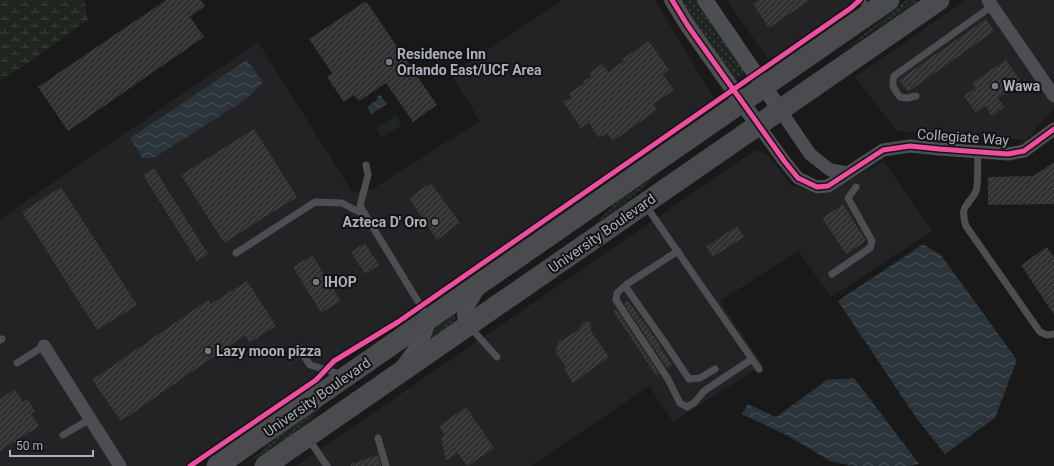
<svg xmlns="http://www.w3.org/2000/svg" width="1054" height="466" font-family="Roboto,sans-serif">
<style>
.built{fill:#232325}
.grass{fill:url(#grass-dots)}
.wetland{fill:url(#wetland-marsh)}
.garden{fill:#1f2620}
.water{fill:url(#water-waves)}
.building{fill:url(#building-hatch)}
.lines{fill:none;stroke-linecap:round;stroke-linejoin:round}
.service{stroke:#4d4e52;stroke-width:7}
.minor{stroke:#4d4e52;stroke-width:13}
.tertiary{stroke:#4d4e52;stroke-width:16}
.primary{stroke:#4a4b4e;stroke-width:21}
.cycleway-casing{stroke:#131315;stroke-width:8}
.cycleway{stroke:#ef4d9e;stroke-width:5}
.poi-dot{fill:#777a82;stroke:#131315;stroke-width:1.5}
.labels{text-anchor:middle;stroke-width:4;stroke-linejoin:round;paint-order:stroke}
.poi-label{font-size:14px;font-weight:bold;fill:#aaafba;stroke:#131315;text-anchor:start}
.street-label{font-size:14px;fill:#aaafba;stroke:#131315}
</style>
<defs>
<pattern id="grass-dots" width="8" height="8" patternUnits="userSpaceOnUse"><rect width="8" height="8" fill="#1f2620"/><path d="M2 2h.1M6 6h.1" fill="none" stroke="#3d433e" stroke-width="1.8" stroke-linecap="round"/></pattern>
<pattern id="wetland-marsh" width="20" height="14" patternUnits="userSpaceOnUse"><rect width="20" height="14" fill="#1f2620"/><path d="M1 5h8M5 5V1M11 12h8M15 12V8" fill="none" stroke="#3d433e"/></pattern>
<pattern id="water-waves" width="16" height="10" patternUnits="userSpaceOnUse"><rect width="16" height="10" fill="#2c343b"/><path d="M0 5q4-4 8 0t8 0" fill="none" stroke="#484f55"/></pattern>
<pattern id="building-hatch" width="6" height="6" patternUnits="userSpaceOnUse"><rect width="6" height="6" fill="#313131"/><path d="M-1 1l2-2M0 6l6-6M5 7l2-2" fill="none" stroke="#4c4c4d"/></pattern>
</defs>
<rect width="100%" height="100%" fill="#191919"/>
<!-- built -->
<path class="built" d="M563 0H655L716 102 187 466H0V219L258 42 353 193 372 189 480 121 451 74Z
M727 0H855L770 62Z
M966 0H1054V109L1026 140 897 131 855 77Z
M757 149 768 155 791 185 815 193 829 191 884 161 932 231 831 297 798 251 720 301 763 365 673 422 649 386 531 466H296Z"/>
<!-- grass -->
<path class="grass" d="M678 0H697L743 67 744 76 737 79 730 76Z
M906 0H919L841 53 902 3Z
M660 173 620 207 597 222 618 201Z
M455 314V322L429 339 437 327Z
M323 405 301 430 243 466 292 425Z"/>
<!-- wetland -->
<path class="wetland" d="M0 0H84L88 20 24 66 0 80Z"/>
<!-- garden -->
<path class="garden" d="M396 115 402 124 382 138 376 128Z"/>
<!-- water -->
<path class="water" d="M247 60 263 82 248 98 155 157 143 159 130 138Z
M380 95 387 104 371 114 367 107 378 99 377 97Z
M923 244 941 255 1017 360 995 418 945 454 917 419 838 301Z
M854 378 919 464 907 466H853L830 461 790 437 742 414 748 404 776 417 827 380Z"/>
<!-- building -->
<path class="building" d="M166 0H201L205 6 190 17 204 37 68 131 38 87Z
M759 0H810L769 28 753 4Z
M366 1 437 105 413 122 386 83 359 101 354 95 344 102 327 77 332 73 309 39Z
M986 19 994 31 908 92 899 80Z
M649 41 669 70 663 74 674 90 653 104 657 110 613 141 607 133 599 138 589 123 581 128 563 102 572 97 569 94 584 83 583 82 591 76 589 73 602 64 608 72 624 61 622 59Z
M1006 60 1021 82 998 98 1004 107 992 116 986 106 976 113 964 96 976 88 972 83Z
M254 129 297 197 224 243 181 175Z
M1054 162V204L988 205V177L1033 176Z
M154 168 208 254 197 261 143 175Z
M431 183 460 223 437 240 409 198 421 189Z
M61 187 137 305 97 330 22 212Z
M843 204 866 241 846 254 822 218Z
M737 226 744 237 713 257 706 247Z
M365 243 379 265 365 274 351 252Z
M1047 247 1054 257V315L1021 265Z
M312 255 341 301 321 313 293 267Z
M247 281 276 326 249 343 245 335 121 421 92 380 208 300 211 304Z
M628 301 661 346 660 347 672 365 667 368 624 304Z
M616 309 659 374 656 375 613 311Z
M584 322H589L591 325V331L609 357 573 383 565 371V366L556 353 558 341 563 340 579 329 581 325Z
M15 389 23 402 28 399 35 411 31 414 39 426 0 451V399Z
M466 407 494 448 468 466H467L458 453 446 461 441 438 445 435 439 426Z
M378 455 381 466H351V464Z"/>
<g class="lines">
<!-- service -->
<path class="service" d="M862 0 869 11
M916 96 907 98 900 97C894 89 891 86 894 76L992 6
M978 152C977 162 979 182 976 191 969 207 959 203 966 226L1040 332 1047 335 1054 334
M366 165 368 175 360 206 428 318
M646 206 759 369
M678 251 627 284 617 293 616 300 668 379 680 403 687 407 695 402 704 391 752 359
M236 253 315 202 342 203 363 214
M832 274 870 248 872 241 848 198 856 187
M625 286 665 343 689 379 700 378 715 369
M469 326 497 357
M0 340 2 339
M298 347 310 365 343 375
M17 363 44 346
M63 435 90 419
M308 438 327 466
M378 438 386 466"/>
<!-- minor -->
<path class="minor" d="M988 0 1054 96
M780 110 810 154 830 170 848 173
M758 125 785 162 798 178 817 187 828 186 883 150 910 146 939 149 1008 154 1024 151 1054 129
M44 346 120 466"/>
<!-- tertiary -->
<path class="tertiary" d="M672 0 688 26 758 125
M705 0 780 110
M469 326 465 316 466 307 478 287
M404 366 419 345 429 320"/>
<!-- primary -->
<path class="primary" d="M217 466 889 0
M265 466 939 0"/>
<defs>
<path id="cycleway" d="M672 0 688 26 785 162 798 178 817 187 828 186 883 150 910 146 939 149 1008 154 1024 151 1054 129
M190 466 316 380 334 361 398 322 851 8 860 0"/>
</defs>
<!-- cycleway casing -->
<use href="#cycleway" class="cycleway-casing"/>
<!-- cycleway -->
<use href="#cycleway" class="cycleway"/>
</g>
<!-- markers -->
<g class="poi-dot">
<circle cx="389" cy="62" r="4"/>
<circle cx="995" cy="86" r="4"/>
<circle cx="435" cy="222" r="4"/>
<circle cx="316" cy="282" r="4"/>
<circle cx="208" cy="351" r="4"/>
</g>
<g class="labels">
<!-- poi labels -->
<g class="poi-label">
<text x="397" y="59">Residence Inn<tspan x="397" dy="16">Orlando East/UCF Area</tspan></text>
<text x="1003" y="91">Wawa</text>
<text x="427" y="227" text-anchor="end">Azteca D' Oro</text>
<text x="324" y="287">IHOP</text>
<text x="216" y="356">Lazy moon pizza</text>
</g>
<!-- street labels -->
<g class="street-label">
<text transform="translate(963 137) rotate(4)" y="5">Collegiate Way</text>
<text transform="translate(602 233) rotate(-35)" y="5">University Boulevard</text>
<text transform="translate(317 397) rotate(-35)" y="5">University Boulevard</text>
</g>
</g>
<!-- scale -->
<path d="M10 450v6h83v-6" fill="none" stroke="#aaafba" stroke-width="2"/>
<text x="16" y="450" font-size="12" fill="#aaafba" stroke="#131315" stroke-width="3" paint-order="stroke">50 m</text>
</svg>
